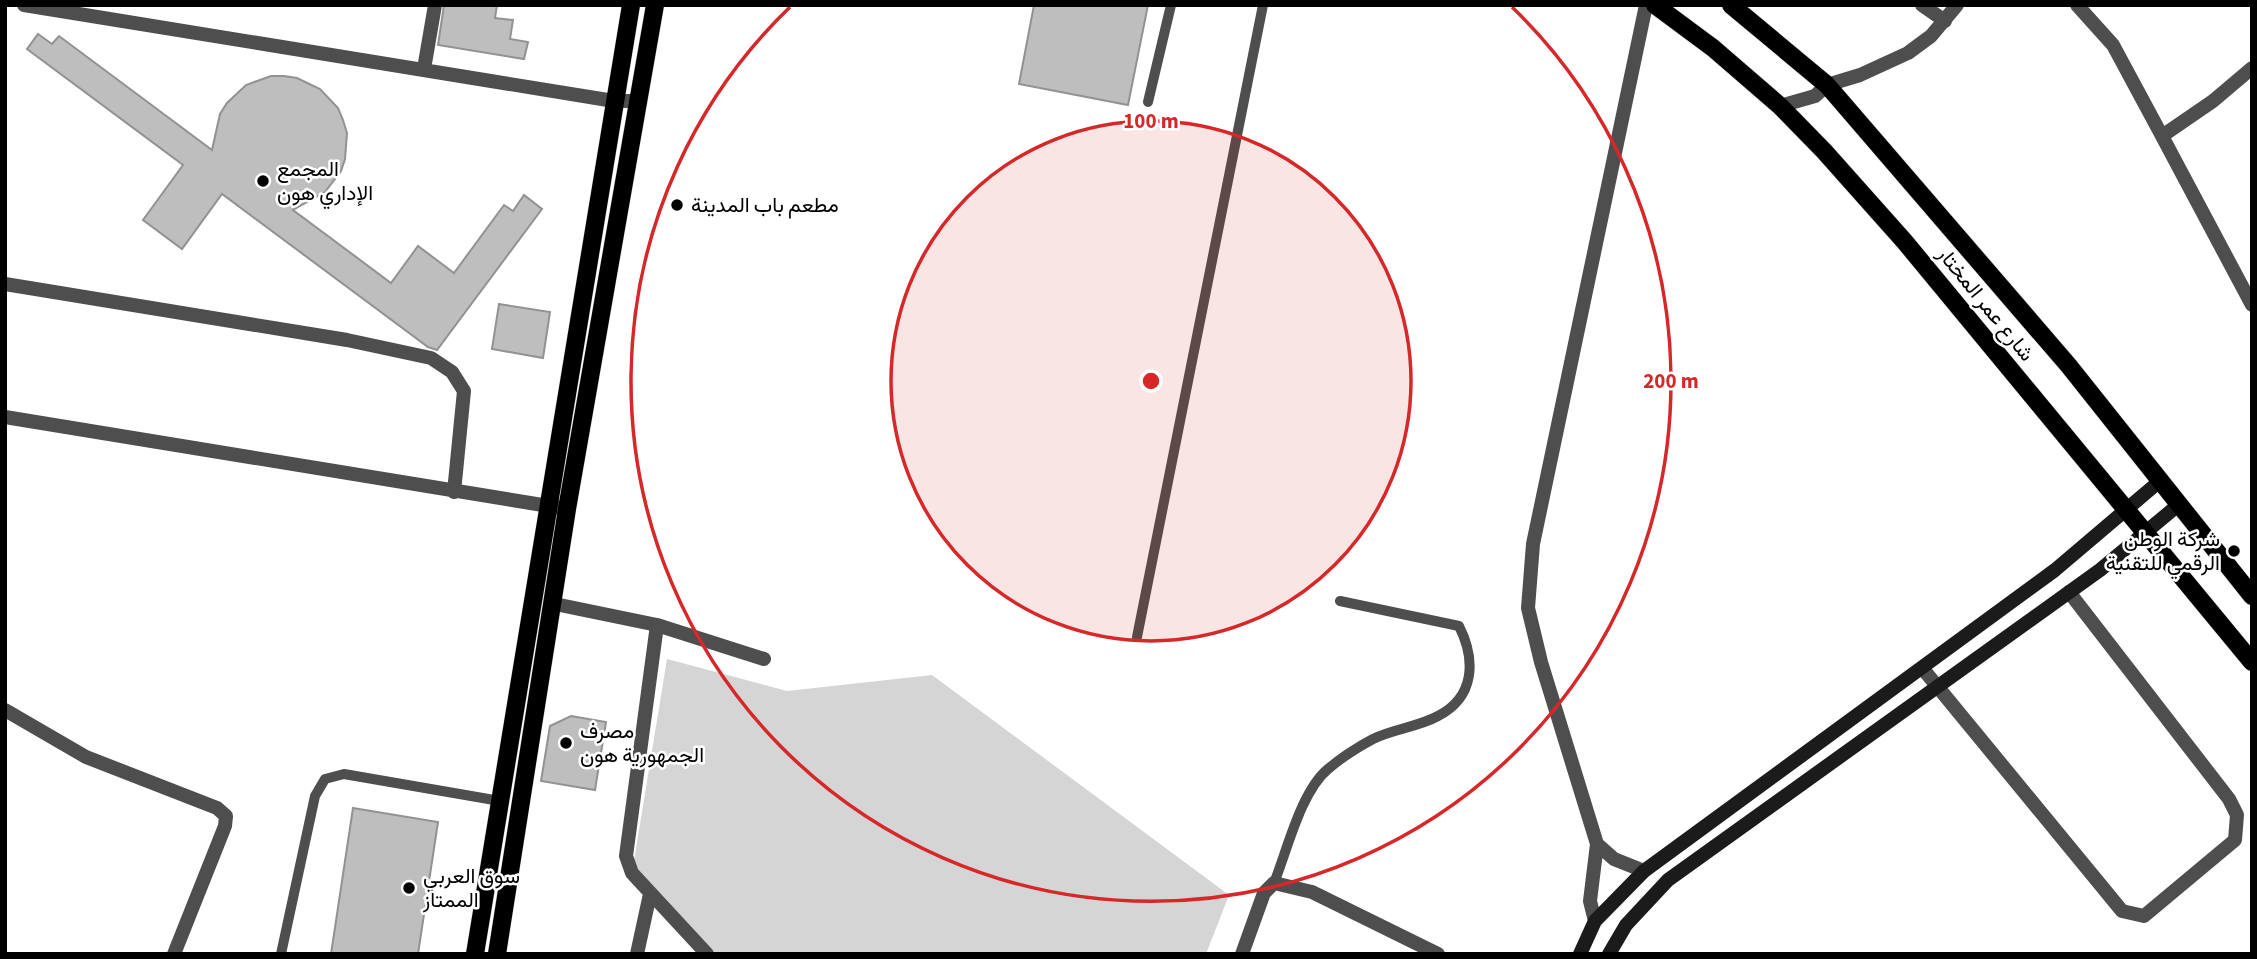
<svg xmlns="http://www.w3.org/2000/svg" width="2257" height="959" font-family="'Source Sans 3',Vazirmatn,sans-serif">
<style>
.green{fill:#d5d5d5}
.building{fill:#bebebe;stroke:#929292;stroke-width:2}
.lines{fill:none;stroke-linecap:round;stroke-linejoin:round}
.primary-casing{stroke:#dbdbdb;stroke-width:19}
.lane{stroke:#4e4e4e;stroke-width:10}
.street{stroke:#4e4e4e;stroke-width:14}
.secondary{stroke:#1b1b1b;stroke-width:14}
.primary{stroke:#000;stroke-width:18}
.ring{fill:none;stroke:#d62828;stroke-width:3.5}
.poi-dot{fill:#000;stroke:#fff;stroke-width:2.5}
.labels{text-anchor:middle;stroke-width:5;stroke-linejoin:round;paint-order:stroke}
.poi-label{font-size:21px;fill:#000;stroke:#fff;text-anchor:start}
.street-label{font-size:21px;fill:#000;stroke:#fff}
.centre{fill:#d62828;stroke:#fff;stroke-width:3.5}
.ring-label{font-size:21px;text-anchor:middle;font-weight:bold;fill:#d62828;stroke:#fff;stroke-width:5;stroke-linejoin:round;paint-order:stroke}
</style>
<rect width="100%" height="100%" fill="#fff"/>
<!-- green -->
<path class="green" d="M667 659 787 691 932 675 1229 895 1206 954H709L632 873Z"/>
<!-- building -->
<path class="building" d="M444 5H497L495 18 513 20 510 39 528 42 524 59 438 45Z
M1034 5H1148L1128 105 1019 84Z
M38 34 52 44 59 36 212 150 220 114 227 103 246 85 271 76H284L297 78 320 89 338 108 343 120 347 133 345 159 341 171 325 192 293 210 391 283 418 246 454 273 504 205 513 211 524 195 542 209 437 350 428 347 222 194 182 249 143 220 183 165 27 49Z
M499 304 550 312 543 358 492 349Z
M571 716 606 722 595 790 541 781 550 726Z
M353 808 438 822 418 954H331Z"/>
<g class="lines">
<defs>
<path id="primary" d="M1655 5 1713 48 1780 106 1824 151 1905 242 2252 662
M1731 5 1827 85 2069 366 2252 596
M475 954 631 5
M497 954 567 509 655 5"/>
</defs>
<!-- primary casing -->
<use href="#primary" class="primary-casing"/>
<!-- lane -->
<path class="lane" d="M1148 102 1171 5
M1137 637 1263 5
M1274 883C1287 851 1301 791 1328 769 1341 758 1358 747 1373 739 1393 729 1418 727 1438 716 1475 697 1476 660 1459 626L1340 601
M281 954 315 796 325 779 344 774 500 801"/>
<!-- street -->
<path class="street" d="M24 5 614 101H636
M1922 5 1945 21
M2077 5 2113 45 2162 136 2213 101 2252 68
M424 69 435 5
M1780 106 1815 96 1827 85 1860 75 1908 53 1931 36 1957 5
M2162 136 2252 305
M5 284 347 340 431 358 452 372 464 391 454 492
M5 417 567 509
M555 604 657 625 764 659
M657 625 626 856 632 873 707 954
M1923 669 2122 911 2144 916 2235 840 2237 815 2229 799 2069 592
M5 710 86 757 217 808 226 816 225 826 174 954
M1597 844 1614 859 1644 871
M1595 921 1590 901 1597 844 1541 662 1528 608 1533 544 1646 5
M637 954 650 894
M1242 954 1264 893 1274 883 1312 892 1438 954"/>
<!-- secondary -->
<path class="secondary" d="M1580 954 1595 921 1644 871 2055 570 2161 480
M1609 954 1626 925 1668 880 2100 570 2177 506"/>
<!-- primary -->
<use href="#primary" class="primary"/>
</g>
<!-- distance rings -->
<circle cx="1151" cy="381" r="260" fill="#d62828" fill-opacity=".12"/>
<g class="ring">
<circle cx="1151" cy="381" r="260"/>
<path d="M1512 7A520 520 0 1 1 790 7"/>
</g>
<!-- markers -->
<g class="poi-dot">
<circle cx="263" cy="181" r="7"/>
<circle cx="677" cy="205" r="7"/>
<circle cx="2234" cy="551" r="7"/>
<circle cx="566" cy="743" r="7"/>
<circle cx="409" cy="888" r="7"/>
</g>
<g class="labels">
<!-- poi labels -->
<g class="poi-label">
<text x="277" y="176">المجمع<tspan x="277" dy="24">الإداري هون</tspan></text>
<text x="691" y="212">مطعم باب المدينة</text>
<text x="2220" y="546" text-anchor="end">شركة الوطن<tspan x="2220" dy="24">الرقمي للتقنية</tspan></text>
<text x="580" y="738">مصرف<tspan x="580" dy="24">الجمهورية هون</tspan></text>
<text x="423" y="883">سوق العربي<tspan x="423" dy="24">الممتاز</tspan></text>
</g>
<!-- street labels -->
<g class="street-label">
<text transform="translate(1986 304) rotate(51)" y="7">شارع عمر المختار</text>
</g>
</g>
<circle cx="1151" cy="381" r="10" class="centre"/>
<g class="ring-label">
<text x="1151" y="128">100 m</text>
<text x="1671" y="388">200 m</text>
</g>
<!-- border -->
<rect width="2257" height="959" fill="none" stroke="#000000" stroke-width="14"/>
</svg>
